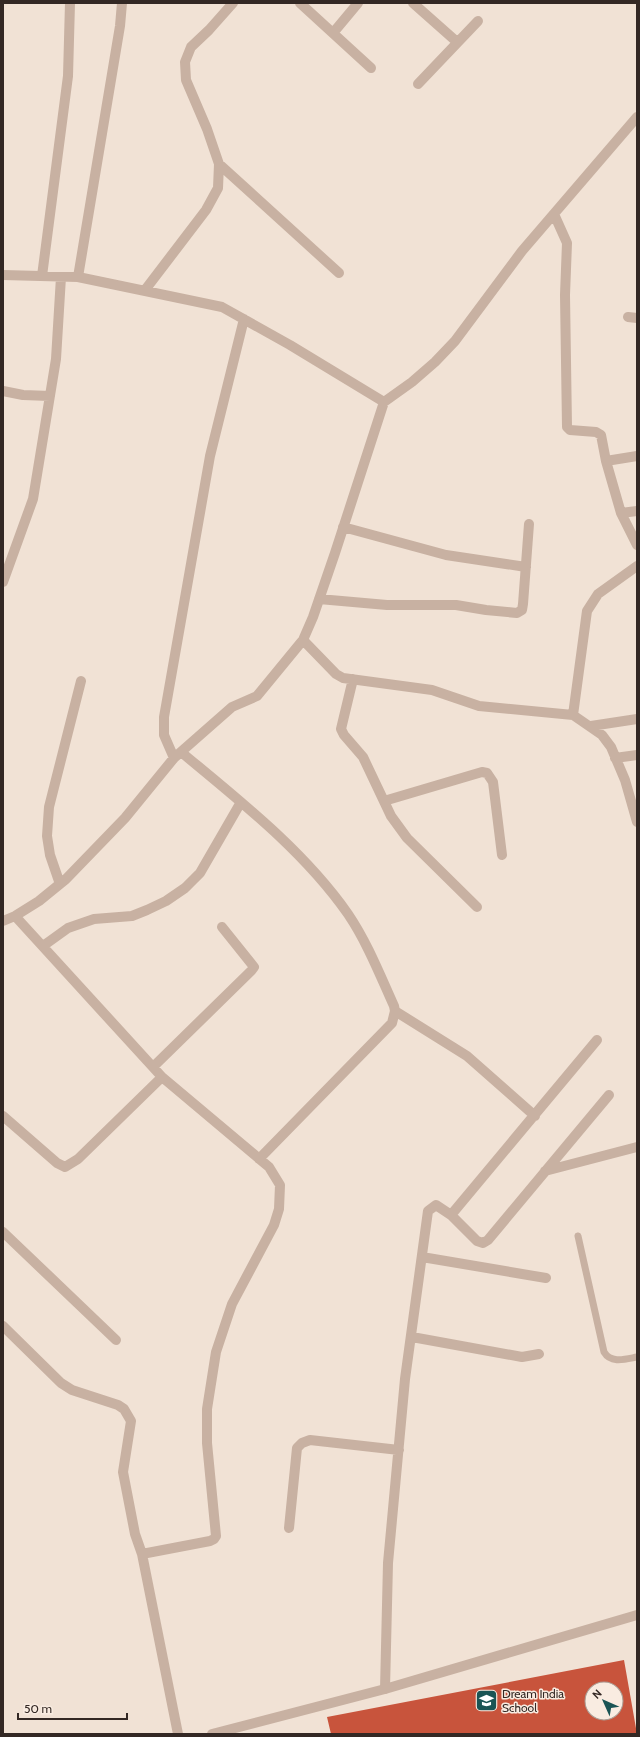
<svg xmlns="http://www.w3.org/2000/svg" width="640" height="1737" font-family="Cabin,sans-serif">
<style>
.building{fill:#c8543c;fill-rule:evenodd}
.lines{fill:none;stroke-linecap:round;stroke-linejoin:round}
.service{stroke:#c8b1a2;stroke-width:7}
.minor{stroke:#c8b1a2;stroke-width:10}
.tertiary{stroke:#c8b1a2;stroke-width:10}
.labels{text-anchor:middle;stroke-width:3;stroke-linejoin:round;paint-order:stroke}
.poi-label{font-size:12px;fill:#332824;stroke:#f9ece1;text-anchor:start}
</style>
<rect width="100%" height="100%" fill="#f1e2d5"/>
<!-- building -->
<path class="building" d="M624 1660 637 1734H331L327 1717ZM592 1689H616V1713H592Z"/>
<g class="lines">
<!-- service -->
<path class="service" d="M578 1236 604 1352C611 1364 626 1359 637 1357"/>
<!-- minor -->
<path class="minor" d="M300 3 371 68
M413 3 457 42
M333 33 358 3
M418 84 478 21
M219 164 339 273
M554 214 567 243 565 295 567 427 570 430 596 432 601 435 606 461 621 513 637 545
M3 275 78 277 222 307 290 345 384 402
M42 276 68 76 70 3
M78 277 120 26 122 3
M145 290 206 210 218 188 219 164 207 129 186 80 185 62 191 47 209 30 233 3
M628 317 637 318
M3 391 23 395 50 396
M606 461 637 456
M621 513 637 511
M343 527 446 555 526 567
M3 582 33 499 56 359 61 277
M319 599 387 605H456L486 610 517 613 522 610 523 604 529 524
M303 640 336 674 343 678 432 690 479 706 573 715 602 735 611 747 625 780 637 822
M353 679 341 729 344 735 363 757 391 816 407 838 477 907
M573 715 587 611 598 594 637 566
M591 726 637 719
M181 752C240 801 304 851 348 914 367 942 380 975 394 1006L395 1011 392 1023 259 1159
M174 758 164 735V717L210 456 244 319
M615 758 637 755
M384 801 482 772 487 773 493 782 502 855
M60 884 50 855 47 836 49 807 81 681
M3 921 15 916 39 901 66 879 125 818 174 758 232 707 257 696 303 640 313 617 335 553 384 402 412 382 435 362 455 341 522 251 637 117
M43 946 68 928 94 919 132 916 147 910 166 901 185 888 200 873 241 802
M395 1011 467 1056 535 1116
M153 1067 251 971 254 967 222 927
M3 1116 57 1163 65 1167 78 1159 162 1077 15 916
M545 1171 637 1147
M451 1215 477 1241 483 1243 488 1240 609 1095
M3 1232 116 1340
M422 1257 546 1278
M3 1326 61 1383 72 1390 118 1405 124 1409 131 1421 123 1472 135 1534 142 1554 178 1734
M412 1337 522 1357 539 1354
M289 1528 297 1448 302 1443 310 1440 399 1450
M142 1554 210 1541 214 1539 216 1536 207 1443V1409L216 1352 232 1304 274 1225 279 1209 280 1185 269 1167 162 1077
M385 1689 388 1563 405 1379 428 1211 436 1205 451 1215 597 1040"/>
<!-- tertiary -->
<path class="tertiary" d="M212 1734 385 1689 637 1615"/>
</g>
<!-- icons -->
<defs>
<symbol id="school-square" viewBox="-11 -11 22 22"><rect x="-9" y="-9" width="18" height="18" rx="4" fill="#1a5454" stroke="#f9ece1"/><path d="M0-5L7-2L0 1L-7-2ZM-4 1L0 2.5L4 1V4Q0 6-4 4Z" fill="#fff"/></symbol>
</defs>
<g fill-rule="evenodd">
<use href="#school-square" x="474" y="1688" width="25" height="25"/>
</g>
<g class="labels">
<!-- poi labels -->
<g class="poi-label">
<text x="502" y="1698">Dream India<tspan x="502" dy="14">School</tspan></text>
</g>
</g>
<!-- border -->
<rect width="640" height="1737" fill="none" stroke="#332824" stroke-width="8"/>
<!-- north arrow -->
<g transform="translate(604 1701) rotate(315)"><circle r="19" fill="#f9ece1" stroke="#aa9e95"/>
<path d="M0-3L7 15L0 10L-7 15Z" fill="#1a5454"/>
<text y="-6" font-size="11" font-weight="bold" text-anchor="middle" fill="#332824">N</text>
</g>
<!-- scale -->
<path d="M18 1713v6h109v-6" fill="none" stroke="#332824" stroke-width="2"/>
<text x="24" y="1713" font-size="12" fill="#332824" stroke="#f9ece1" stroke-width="3" paint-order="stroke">50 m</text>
</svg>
